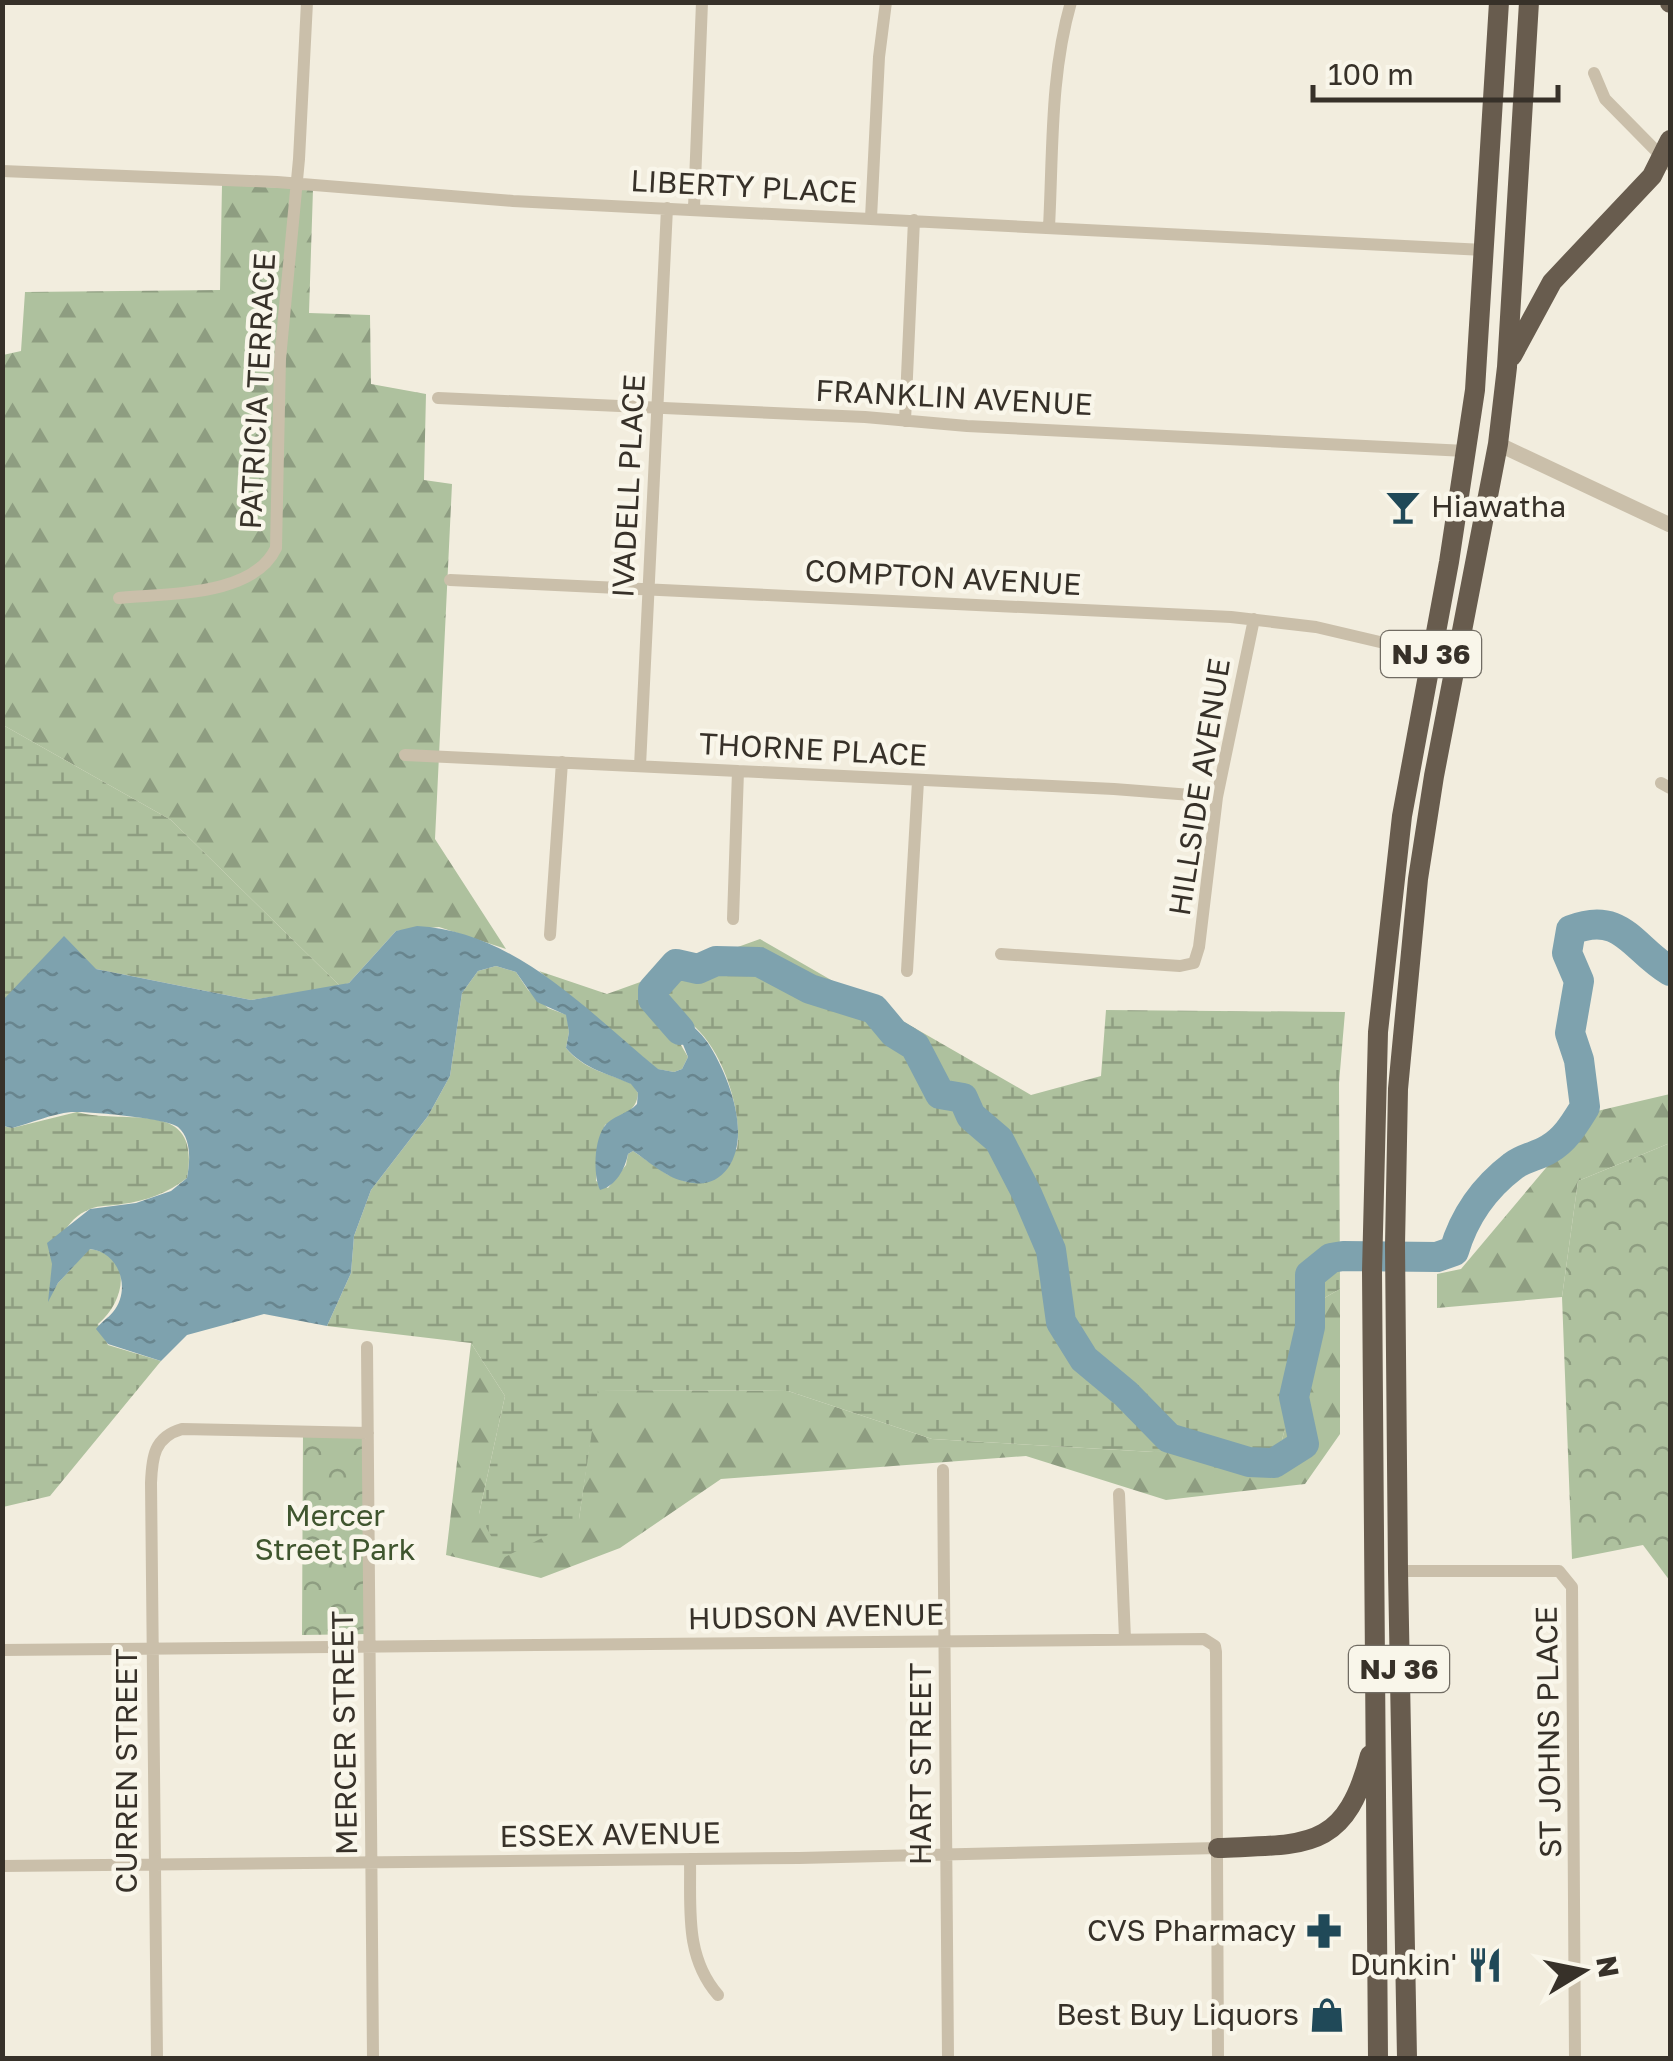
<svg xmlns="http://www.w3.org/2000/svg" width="1673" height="2061" font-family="'Golos Text',sans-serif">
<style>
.forest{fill:url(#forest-firs)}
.wetland{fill:url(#wetland-marsh)}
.park{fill:url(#park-crowns)}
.water{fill:url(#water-ripples)}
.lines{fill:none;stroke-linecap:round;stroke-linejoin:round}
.river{stroke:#7ea2ae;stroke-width:30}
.minor{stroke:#cabfaa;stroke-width:12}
.tertiary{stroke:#cabfaa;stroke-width:15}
.trunk{stroke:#685c4e;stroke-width:20}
.labels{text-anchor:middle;stroke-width:9;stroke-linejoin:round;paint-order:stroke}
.shield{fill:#f9f6ea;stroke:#716c63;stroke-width:2.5}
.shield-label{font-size:28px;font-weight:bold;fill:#373129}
.street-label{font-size:30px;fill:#373129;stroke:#f9f6ea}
.poi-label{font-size:30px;fill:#373129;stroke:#f9f6ea;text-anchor:end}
.park-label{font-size:30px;fill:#3f552e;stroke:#f9f6ea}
</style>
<defs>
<pattern id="forest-firs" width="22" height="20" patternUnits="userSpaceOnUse" patternTransform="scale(2.5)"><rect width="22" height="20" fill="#aec19e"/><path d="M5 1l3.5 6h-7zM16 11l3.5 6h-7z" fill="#8e9d81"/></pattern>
<pattern id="wetland-marsh" width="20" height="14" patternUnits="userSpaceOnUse" patternTransform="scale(2.5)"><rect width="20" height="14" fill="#aec19e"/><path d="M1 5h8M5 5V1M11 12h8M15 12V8" fill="none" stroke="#8e9d81"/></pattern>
<pattern id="park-crowns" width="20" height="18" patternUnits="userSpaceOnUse" patternTransform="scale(2.5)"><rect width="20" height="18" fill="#aec19e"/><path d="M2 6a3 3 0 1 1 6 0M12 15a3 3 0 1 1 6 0" fill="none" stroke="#8e9d81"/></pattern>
<pattern id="water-ripples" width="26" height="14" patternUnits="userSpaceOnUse" patternTransform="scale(2.5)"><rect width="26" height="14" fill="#7ea2ae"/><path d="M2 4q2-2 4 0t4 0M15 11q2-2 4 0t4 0" fill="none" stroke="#68858e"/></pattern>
</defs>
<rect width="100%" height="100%" fill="#f2edde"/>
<!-- forest -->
<path class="forest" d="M222 185 313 189 309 313 370 315 371 384 426 394 424 480 452 484 435 839 506 949 439 927 396 931 349 983 340 986 171 820 3 725V355L21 351 25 292 220 290Z
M1670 1094V1143L1578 1181 1562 1297 1437 1308V1274L1461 1269 1593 1112Z
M1340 1289V1434L1305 1484 1166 1500 1026 1456 721 1479 620 1548 541 1578 446 1555 471 1343 505 1396 479 1514 579 1519 597 1390 788 1391 932 1439 1154 1452 1279 1451 1319 1301Z"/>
<!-- wetland -->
<path class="wetland" d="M3 725 171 820 340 986 251 1000 96 969 3 1000Z
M760 939 1031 1095 1101 1076 1106 1010 1345 1012 1339 1083 1340 1289 1319 1301 1279 1451 1154 1452 932 1439 788 1391 598 1390 579 1519 503 1558 479 1514 505 1396 471 1343 327 1326 351 1273 354 1236 371 1190 428 1116 450 1076 462 993 478 971 496 966 516 972 528 990 548 1008 567 1015 569 1032 566 1048C584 1070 608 1073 632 1084L638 1093C637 1112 621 1116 605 1125L600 1138 596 1181 608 1188 626 1165 628 1154 633 1151 668 1175 687 1182 737 1149C743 1112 723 1052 695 1027 684 1017 668 1008 655 1001L688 1057 682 1069 674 1072 657 1069 539 971 607 994Z
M77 1112C126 1126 202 1096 187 1178 168 1193 146 1201 122 1204 112 1206 99 1205 90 1209 55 1223 52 1267 49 1298L58 1283 89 1249C135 1254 125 1302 98 1324L108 1345 161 1361 50 1496 3 1507 2 1126 12 1128Z"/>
<!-- park -->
<path class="park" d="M1670 1143V1581L1643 1545 1572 1559 1562 1297 1578 1181Z
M303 1433H365L369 1634 302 1635Z"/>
<!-- water -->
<path class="water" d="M417 926C515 931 587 1011 658 1069L674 1072 682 1069 688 1057 682 1042 653 999C673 1012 694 1023 708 1043 728 1074 752 1134 728 1168 717 1182 705 1186 687 1182 666 1178 651 1163 633 1151L628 1154C625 1169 616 1186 600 1190 593 1175 594 1141 604 1127 611 1116 628 1114 637 1104L638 1093 631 1084C609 1074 584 1069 566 1048L569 1032 566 1015 537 1002 516 972 496 966 478 971 462 993 450 1076 428 1116 371 1190 354 1236 351 1273 327 1326 264 1314 187 1335 161 1361 108 1344 96 1329C101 1322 107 1319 113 1312 132 1289 119 1252 90 1249L58 1283 48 1302 52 1264 47 1243 90 1209 136 1203 171 1191 187 1178C190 1162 192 1139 178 1127 167 1118 87 1111 71 1112 52 1114 31 1123 12 1128L3 1126V1000L64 936 96 969 251 1000 349 983 396 931Z"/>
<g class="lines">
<!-- river -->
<path class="river" d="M680 1030 653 999V990L676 964 698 969 716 961 759 962 810 989 874 1009 894 1033 915 1046 940 1094 963 1098 971 1116 999 1140 1027 1194 1051 1250 1061 1322 1084 1359 1126 1394 1169 1438 1249 1462 1274 1463 1304 1444 1294 1397 1310 1327V1275L1331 1258 1343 1256 1437 1257 1454 1251C1464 1217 1484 1188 1513 1166 1523 1158 1538 1156 1549 1149 1566 1139 1575 1123 1585 1107L1579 1060 1570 1033 1579 981 1567 953 1571 930C1622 910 1632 948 1670 971"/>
<!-- minor -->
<path class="minor" d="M1594 73 1605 99 1670 165
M2 171 277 182 513 201 1484 250
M694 208 702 2
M871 218 879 57 886 2
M1049 227C1053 152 1050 75 1071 2
M438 398 865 417 967 426 1466 451
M905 421 914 220
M450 580 1231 617 1316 627 1431 654
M119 598C167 593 253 597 276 548L280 359 299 159 307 2
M405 755 1114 789 1217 797
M640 766 667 208
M1661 783 1670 788
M733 919 738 771
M550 935 562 762
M1001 954 1180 966 1194 963 1199 947 1217 797 1254 619
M907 971 918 781
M367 1347 373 2058
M943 1470 948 2058
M1119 1494 1125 1639
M1398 1571H1559L1572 1587 1575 2058
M2 1650 1204 1639 1215 1646 1216 1652 1218 2058
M690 1859C691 1907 684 1956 718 1995
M2 1866 799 1858 1218 1848
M157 2058 151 1483C152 1457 154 1437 182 1429L368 1433"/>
<!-- tertiary -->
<path class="tertiary" d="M1498 444 1670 525"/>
<!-- trunk -->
<path class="trunk" d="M1670 2V3
M1512 356 1552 282 1652 176 1670 140
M1218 1848C1306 1844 1345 1852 1370 1755
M1378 2058 1372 1271 1378 1032 1402 816 1449 562 1475 390 1499 2
M1407 2058 1398 1571 1395 1245 1398 1089 1418 879 1434 776 1498 444 1507 367 1529 2"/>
</g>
<!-- icons -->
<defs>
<symbol id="bar-bare" viewBox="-9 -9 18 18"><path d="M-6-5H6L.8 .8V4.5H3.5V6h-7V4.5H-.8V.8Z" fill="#204958" stroke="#f9f6ea" stroke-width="2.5" paint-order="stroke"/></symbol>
<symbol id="pharmacy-bare" viewBox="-9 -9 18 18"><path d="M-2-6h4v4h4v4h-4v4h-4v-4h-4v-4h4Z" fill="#204958" stroke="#f9f6ea" stroke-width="2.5" paint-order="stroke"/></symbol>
<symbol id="restaurant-bare" viewBox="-9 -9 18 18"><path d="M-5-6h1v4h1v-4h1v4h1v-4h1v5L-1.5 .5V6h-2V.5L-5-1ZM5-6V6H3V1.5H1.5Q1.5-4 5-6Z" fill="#204958" stroke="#f9f6ea" stroke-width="2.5" paint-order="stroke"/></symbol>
<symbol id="shop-bare" viewBox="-9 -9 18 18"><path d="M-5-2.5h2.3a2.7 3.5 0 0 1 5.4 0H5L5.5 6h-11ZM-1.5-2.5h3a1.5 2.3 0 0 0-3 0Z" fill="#204958" stroke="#f9f6ea" stroke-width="2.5" paint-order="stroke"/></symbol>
</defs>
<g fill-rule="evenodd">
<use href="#bar-bare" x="1378" y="482" width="50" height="50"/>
<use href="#pharmacy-bare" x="1299" y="1906" width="50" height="50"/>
<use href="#restaurant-bare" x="1460" y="1940" width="50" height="50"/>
<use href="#shop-bare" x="1302" y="1990" width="50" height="50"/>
</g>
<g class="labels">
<!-- shield labels -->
<g class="shield">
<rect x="1381" y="631" width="100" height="46" rx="8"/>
<rect x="1349" y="1646" width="100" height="46" rx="8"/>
</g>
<g class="shield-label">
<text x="1431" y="664">NJ 36</text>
<text x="1399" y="1679">NJ 36</text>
</g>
<!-- street labels -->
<g class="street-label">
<text transform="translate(744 187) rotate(3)" y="10">LIBERTY PLACE</text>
<text transform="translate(258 391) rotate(-87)" y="10">PATRICIA TERRACE</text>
<text transform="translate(954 398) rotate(3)" y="10">FRANKLIN AVENUE</text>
<text transform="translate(629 486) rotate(-87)" y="10">IVADELL PLACE</text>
<text transform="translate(943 578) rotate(3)" y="10">COMPTON AVENUE</text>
<text transform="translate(813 750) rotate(3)" y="10">THORNE PLACE</text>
<text transform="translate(1200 787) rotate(-81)" y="10">HILLSIDE AVENUE</text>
<text transform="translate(816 1617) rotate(-1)" y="10">HUDSON AVENUE</text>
<text transform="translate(1549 1732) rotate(-91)" y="10">ST JOHNS PLACE</text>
<text transform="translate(345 1733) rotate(-91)" y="10">MERCER STREET</text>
<text transform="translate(921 1764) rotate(-90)" y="10">HART STREET</text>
<text transform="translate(127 1771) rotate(-90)" y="10">CURREN STREET</text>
<text transform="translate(610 1835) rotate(-1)" y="10">ESSEX AVENUE</text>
</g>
<!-- poi labels -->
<g class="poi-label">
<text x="1431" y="517" text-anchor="start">Hiawatha</text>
<text x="1296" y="1941">CVS Pharmacy</text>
<text x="1457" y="1975">Dunkin'</text>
<text x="1299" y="2025">Best Buy Liquors</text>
</g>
<!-- park labels -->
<g class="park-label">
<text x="335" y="1526">Mercer<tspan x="335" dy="34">Street Park</tspan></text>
</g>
</g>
<!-- border -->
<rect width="1673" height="2061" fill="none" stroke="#373129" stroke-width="10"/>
<!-- north arrow -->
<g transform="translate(1583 1971) rotate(80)" stroke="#f9f6ea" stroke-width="8" paint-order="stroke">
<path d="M0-8L18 38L0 25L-18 38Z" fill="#373129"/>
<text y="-15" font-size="28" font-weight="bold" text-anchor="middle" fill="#373129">N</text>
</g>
<!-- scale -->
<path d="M1313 85v15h245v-15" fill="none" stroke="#373129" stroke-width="5"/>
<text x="1328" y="85" font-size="30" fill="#373129" stroke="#f9f6ea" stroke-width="8" paint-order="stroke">100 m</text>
</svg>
